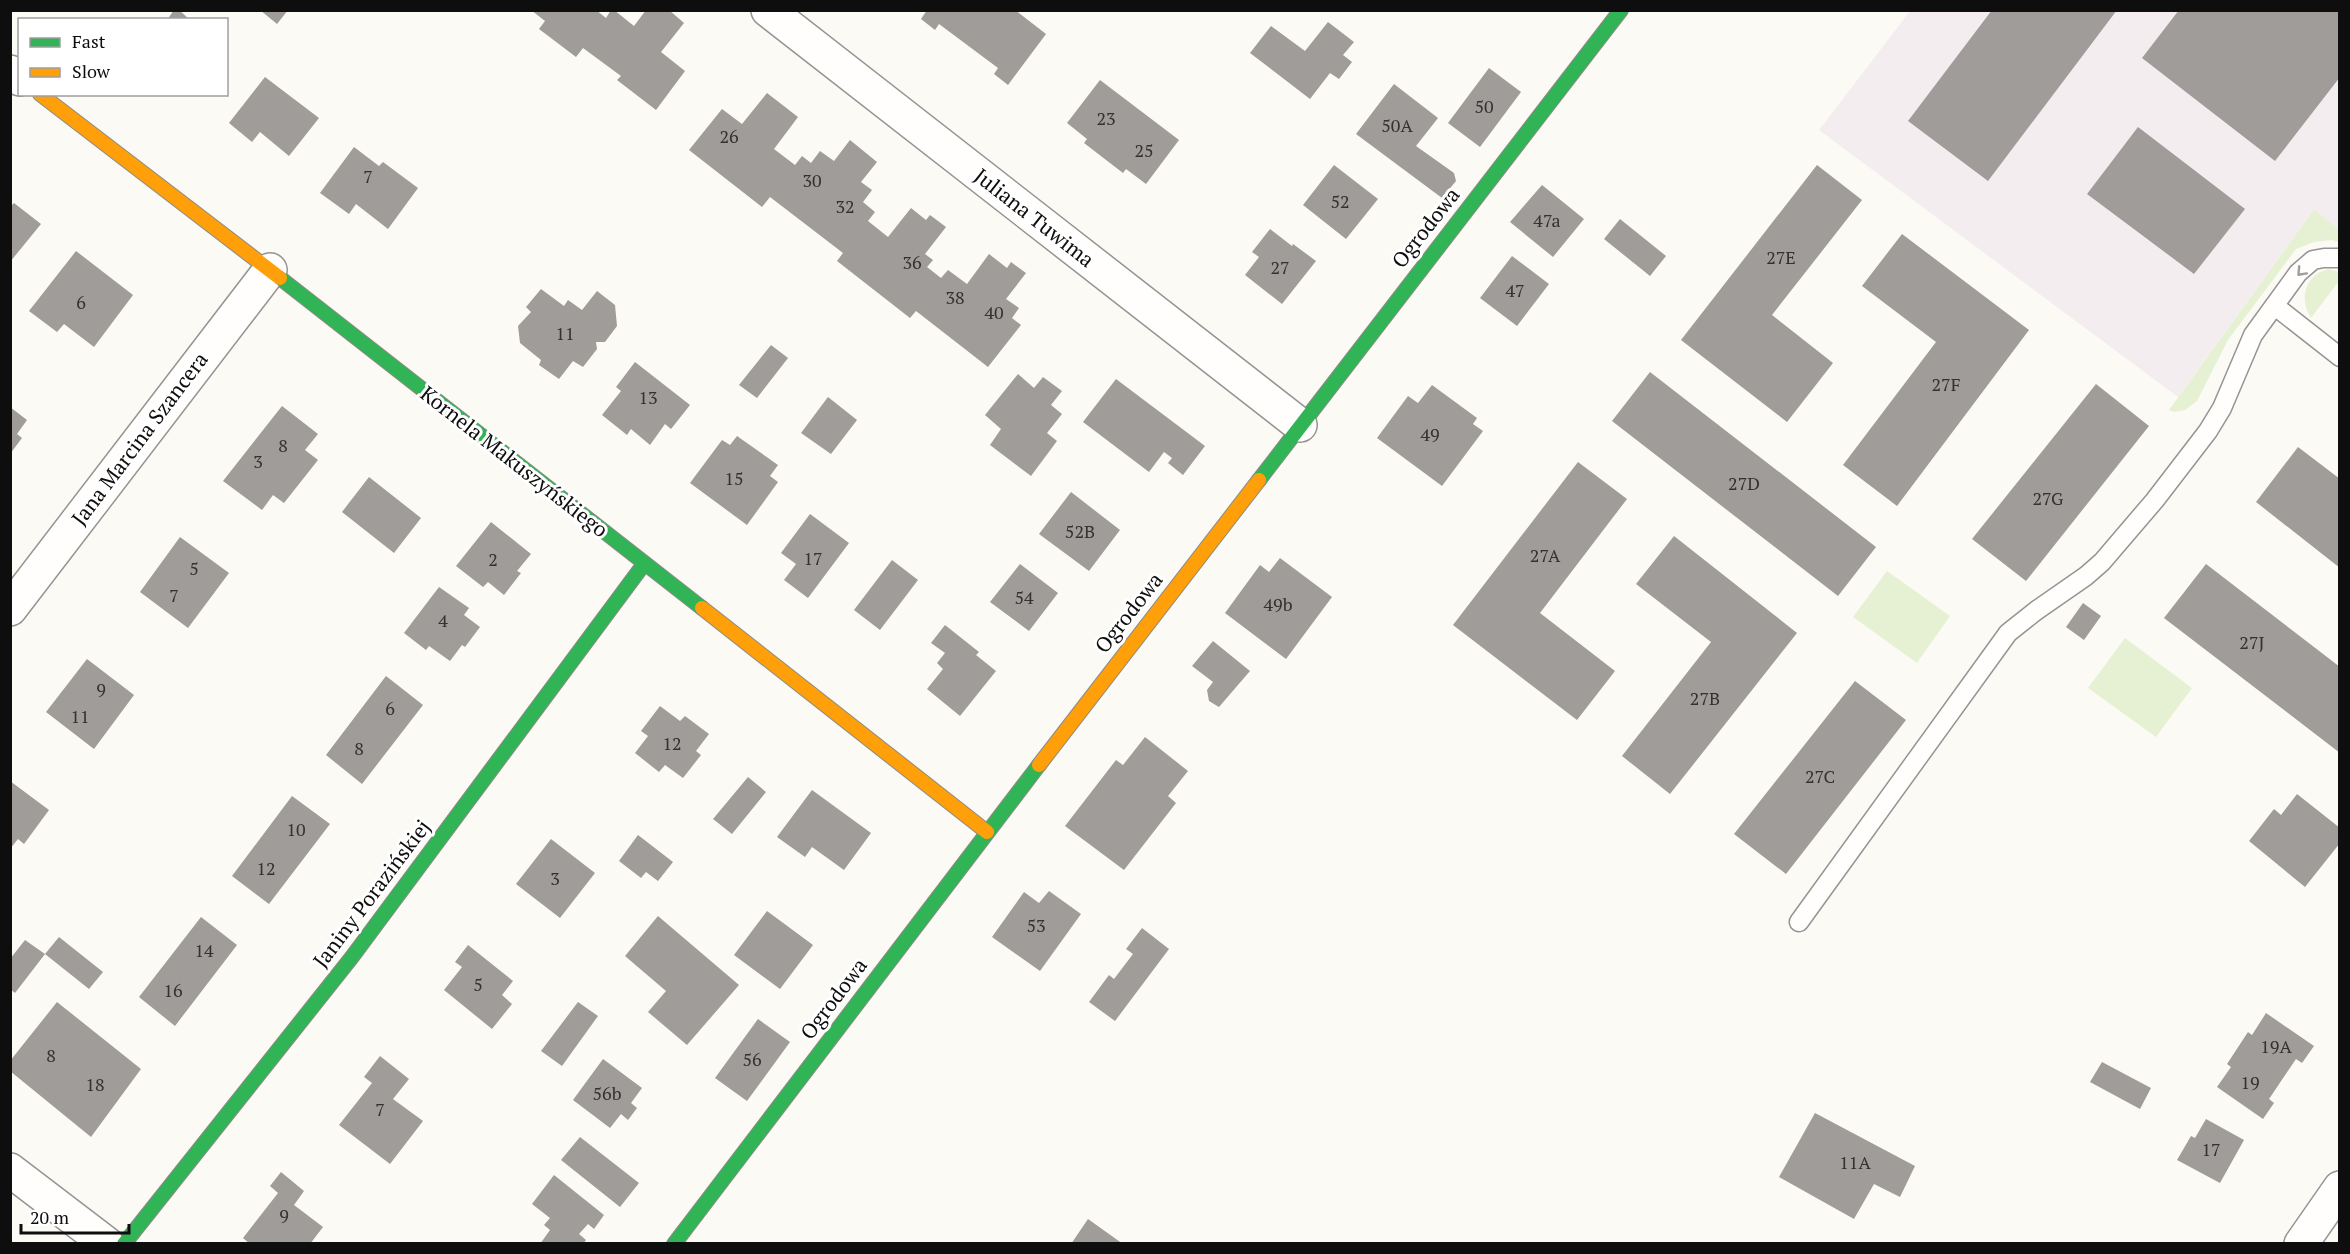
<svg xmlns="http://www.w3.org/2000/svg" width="2350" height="1254" font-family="'PT Serif',serif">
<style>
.industrial{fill:#f3edf0}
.green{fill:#e6f1d4}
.building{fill:#9f9c99}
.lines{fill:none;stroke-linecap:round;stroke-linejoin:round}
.lane-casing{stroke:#959492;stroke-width:21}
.street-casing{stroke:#959492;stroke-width:36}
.fast-casing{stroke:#8c8b88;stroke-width:16}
.slow-casing{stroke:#8c8b88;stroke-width:16}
.lane{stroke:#fffefd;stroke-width:18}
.street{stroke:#fffefd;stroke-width:33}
.fast{stroke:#30b455;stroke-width:14}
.slow{stroke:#ff9f0a;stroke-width:14}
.oneway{stroke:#9f9e9d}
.labels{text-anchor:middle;stroke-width:6;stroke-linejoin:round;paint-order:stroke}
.number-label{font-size:18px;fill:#323231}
.street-label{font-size:21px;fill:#0e0e0e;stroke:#fff}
</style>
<rect width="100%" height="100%" fill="#fcfaf4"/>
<!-- industrial -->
<path class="industrial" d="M1910 11H2339V230L2313 210 2178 397 1819 130Z"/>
<!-- green -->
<path class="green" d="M2314 209 2339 230V242L2332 240 2314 242 2296 249 2228 340 2197 401 2185 410 2174 412 2169 410Z
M2329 269 2339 272V281L2311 318C2298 298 2306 274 2329 269Z
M1887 571 1950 616 1917 663 1853 617Z
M2125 638 2192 688 2156 737 2088 688Z"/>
<!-- building -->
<path class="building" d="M174 10H179L190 20H167Z
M260 10H288L277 24Z
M531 10H596L606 18 611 10H614L634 26 646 10H669L684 23 661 52 685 71 656 110 617 80 621 76 583 48 576 57 539 29 545 21Z
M927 10H1015L1046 34 1008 85 994 74 998 68 939 24 935 30 921 19Z
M1992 10H2117L1988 181 1908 121Z
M2179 10H2340V77L2275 161 2142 58Z
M1328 22 1354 42 1343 55 1352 62 1339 79 1330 73 1310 99 1250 53 1271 26 1305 51Z
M1489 68 1521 92 1480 147 1448 123Z
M265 77 319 118 289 156 260 132 252 142 229 123Z
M1100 80 1179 140 1146 184 1126 169 1123 173 1084 143 1087 139 1067 123Z
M1394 84 1438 118 1416 146 1454 173 1456 181 1442 198 1356 134Z
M767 93 798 117 774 149 795 165 802 156 811 163 820 151 834 161 850 140 877 162 861 182 872 190 863 202 875 212 868 221 888 237 911 208 926 220 930 215 946 227 925 254 933 260 927 267 941 278 948 270 967 284 989 254 1007 268 1011 262 1026 273 1006 299 1019 308 1012 318 1021 325 988 367 916 311 910 318 837 261 843 253 770 197 762 207 689 150 722 109 742 124Z
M2138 127 2245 209 2194 274 2087 194Z
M354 147 379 166 383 162 418 188 388 229 356 204 349 214 320 193Z
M1334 165 1378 199 1346 239 1303 205Z
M1817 165 1862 200 1772 315 1833 363 1787 422 1681 340Z
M1542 185 1584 219 1553 257 1510 222Z
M14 203 41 224 10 262V207Z
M1620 219 1666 256 1650 276 1604 239Z
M1270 229 1292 246 1293 244 1316 261 1282 304 1245 275 1259 257 1252 252Z
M1902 234 2029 330 1897 506 1843 465 1936 342 1862 286Z
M76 251 133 295 94 347 64 324 57 332 29 311Z
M1512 256 1549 284 1517 326 1480 298Z
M541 289 564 306 568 300 582 310 597 291 615 305 617 326 605 342H596L597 349 583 367 573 361 559 379 539 365 541 360 520 343 518 326 531 312 526 307Z
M771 345 788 358 757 398 739 385Z
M635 362 690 405 671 429 665 424 650 445 631 429 627 435 602 415 621 391 616 387Z
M1650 372 1876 547 1838 596 1612 421Z
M1018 374 1034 388 1043 377 1062 391 1051 405 1062 414 1047 433 1057 441 1031 476 990 445 1001 429 985 415Z
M1116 379 1205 446 1183 475 1168 463 1172 458 1164 452 1149 472 1083 422Z
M2096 384 2149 426 2026 581 1972 539Z
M1432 385 1477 418 1473 424 1483 431 1442 486 1377 438 1408 396 1418 403Z
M828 397 857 420 831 454 801 433Z
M282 406 318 434 305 450 318 460 284 503 273 495 262 510 223 481Z
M10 407 27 420 17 434 22 438 10 454Z
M737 436 778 465 770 476 778 482 747 525 690 483 722 440 730 445Z
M2298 447 2340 479V568L2256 502Z
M1578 462 1627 499 1540 613 1615 671 1577 720 1453 625Z
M369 477 421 518 394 553 342 512Z
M1071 492 1120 530 1089 571 1039 534Z
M810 514 849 543 808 598 784 580 796 564 781 553Z
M491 522 531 554 517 571 521 573 504 595 488 582 483 587 456 566Z
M1674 536 1797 633 1670 794 1622 756 1711 642 1636 584Z
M180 537 229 573 188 628 140 592Z
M1280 558 1332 597 1286 659 1225 613 1260 565 1269 572Z
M892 560 918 580 880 630 854 610Z
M1020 564 1058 593 1029 631 990 602Z
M2206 564 2340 667V753L2164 618Z
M439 587 469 608 464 615 480 627 465 647 462 645 450 661 429 646 426 650 404 633Z
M2083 603 2101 616 2084 640 2066 627Z
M945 625 979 652 976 655 996 671 960 716 927 689 943 669 937 663 945 653 931 643Z
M1213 641 1250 671 1219 707 1209 701 1207 690 1213 682 1192 666Z
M87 659 134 695 94 749 46 712Z
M386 676 423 705 362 784 326 755Z
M1855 681 1906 720 1786 874 1734 834Z
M660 706 680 721 685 716 709 734 696 751 701 755 683 778 665 765 659 772 635 753 648 736 641 731Z
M1145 737 1188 771 1168 796 1176 803 1124 870 1065 826 1116 760 1123 765Z
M748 777 766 792 732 834 713 819Z
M10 781 49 810 24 844 18 839 10 849Z
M812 790 871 833 844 870 812 847 805 857 777 837Z
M2297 794 2340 828V843L2305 887 2249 841 2274 809 2281 815Z
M292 796 330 824 269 904 232 876Z
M638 835 673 862 658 881 646 872 641 878 619 861Z
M551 839 595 873 560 918 516 884Z
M1049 891 1081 914 1040 971 992 937 1024 892 1039 903Z
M767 911 813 945 780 989 734 955Z
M658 916 739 985 687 1045 648 1012 666 991 625 956Z
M201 917 237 945 175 1026 139 997Z
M1142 928 1169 949 1115 1021 1089 1002 1109 975 1114 979 1133 954 1126 949Z
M59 937 103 972 89 989 45 954Z
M25 940 45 954 15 993 10 989V959Z
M468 945 513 981 502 995 512 1004 492 1029 444 990 462 967 455 962Z
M57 1002 141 1069 91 1137 10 1071V1061Z
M578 1002 598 1016 562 1066 541 1051Z
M2266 1013 2314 1046 2302 1063 2296 1059 2269 1099 2274 1103 2263 1119 2217 1087 2231 1067 2227 1064 2248 1032 2252 1035Z
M758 1019 790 1042 747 1101 715 1078Z
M380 1056 409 1079 393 1099 423 1121 390 1164 339 1125 372 1083 364 1077Z
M603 1059 642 1088 631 1103 637 1108 628 1120 621 1114 610 1128 573 1100Z
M2102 1062 2151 1088 2140 1109 2090 1082Z
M1815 1113 1915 1166 1900 1197 1874 1184 1854 1219 1779 1177Z
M2206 1119 2244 1140 2220 1183 2177 1160 2191 1136 2195 1138Z
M580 1137 639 1183 620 1207 561 1160Z
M281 1172 304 1191 294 1205 323 1227 310 1244H250L243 1238 278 1193 270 1186Z
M554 1175 604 1215 594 1229 588 1224 579 1234 586 1240 583 1244H540L550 1230 544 1225 550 1218 532 1204Z
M1088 1219 1123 1244H1071Z"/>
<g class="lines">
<defs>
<path id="lane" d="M2275 306 2340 357
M1799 922 2008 633 2037 610 2086 576 2102 562 2155 500 2208 431 2222 408 2253 335 2298 273 2313 260 2324 258H2340"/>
<path id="street" d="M768 10 1300 425
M10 72 20 79
M10 609 270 270
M10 1170 107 1244
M2301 1244 2340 1188"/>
<path id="fast" d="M280 278 702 608
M1259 480 1621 10
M124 1244 352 957 644 564
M674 1244 1039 765"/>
<path id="slow" d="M40 94 280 278
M702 608 987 832
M1039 765 1259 480"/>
</defs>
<!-- lane casing -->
<use href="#lane" class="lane-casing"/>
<!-- street casing -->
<use href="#street" class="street-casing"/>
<!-- fast casing -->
<use href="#fast" class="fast-casing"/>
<!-- slow casing -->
<use href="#slow" class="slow-casing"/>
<!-- lane -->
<use href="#lane" class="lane"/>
<!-- street -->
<use href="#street" class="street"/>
<!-- fast -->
<use href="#fast" class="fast"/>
<!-- slow -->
<use href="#slow" class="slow"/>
</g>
<!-- one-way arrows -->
<defs><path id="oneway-chevron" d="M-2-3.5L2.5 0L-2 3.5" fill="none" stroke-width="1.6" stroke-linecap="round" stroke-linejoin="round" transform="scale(1.5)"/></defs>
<use class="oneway" href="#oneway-chevron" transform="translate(2301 272) rotate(133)"/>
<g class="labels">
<!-- number labels -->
<g class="number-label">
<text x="1484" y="113">50</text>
<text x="1106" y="125">23</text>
<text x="1397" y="132">50A</text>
<text x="729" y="143">26</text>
<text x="1144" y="157">25</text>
<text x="368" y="183">7</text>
<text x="812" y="187">30</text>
<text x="1340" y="208">52</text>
<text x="845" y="213">32</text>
<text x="1547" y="227">47a</text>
<text x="1781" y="264">27E</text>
<text x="912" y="269">36</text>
<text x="1280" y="274">27</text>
<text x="1515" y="297">47</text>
<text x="955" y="304">38</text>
<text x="81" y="309">6</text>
<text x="994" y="319">40</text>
<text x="565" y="340">11</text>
<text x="1946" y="391">27F</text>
<text x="648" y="404">13</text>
<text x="1430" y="441">49</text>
<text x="283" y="452">8</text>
<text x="258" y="468">3</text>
<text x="734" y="485">15</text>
<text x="1744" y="490">27D</text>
<text x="2048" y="505">27G</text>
<text x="1080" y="538">52B</text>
<text x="1545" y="562">27A</text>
<text x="813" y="565">17</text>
<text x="493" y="566">2</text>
<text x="194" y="575">5</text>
<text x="174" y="602">7</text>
<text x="1024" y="604">54</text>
<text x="1278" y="611">49b</text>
<text x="443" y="627">4</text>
<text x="2252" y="649">27J</text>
<text x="101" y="696">9</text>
<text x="1705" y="705">27B</text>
<text x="390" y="715">6</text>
<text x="80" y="723">11</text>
<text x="672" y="750">12</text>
<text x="359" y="755">8</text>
<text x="1820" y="783">27C</text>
<text x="296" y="836">10</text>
<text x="266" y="875">12</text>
<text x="555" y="885">3</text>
<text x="1036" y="932">53</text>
<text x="204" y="957">14</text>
<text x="478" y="991">5</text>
<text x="173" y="997">16</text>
<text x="2276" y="1053">19A</text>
<text x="51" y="1062">8</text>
<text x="752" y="1066">56</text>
<text x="2250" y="1089">19</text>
<text x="95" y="1091">18</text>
<text x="607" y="1100">56b</text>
<text x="380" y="1116">7</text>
<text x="2211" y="1156">17</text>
<text x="1855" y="1169">11A</text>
<text x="284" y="1222">9</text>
</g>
<!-- street labels -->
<g class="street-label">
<text transform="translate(1034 218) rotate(38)" y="7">Juliana Tuwima</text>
<text transform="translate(1426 228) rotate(-52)" y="7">Ogrodowa</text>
<text transform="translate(140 439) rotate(-53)" y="7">Jana Marcina Szancera</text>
<text transform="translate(514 462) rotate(38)" y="7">Kornela Makuszyńskiego</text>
<text transform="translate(1129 613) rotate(-52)" y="7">Ogrodowa</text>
<text transform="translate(372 894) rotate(-53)" y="7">Janiny Porazińskiej</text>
<text transform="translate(834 999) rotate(-53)" y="7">Ogrodowa</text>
</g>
</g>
<!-- border -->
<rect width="2350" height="1254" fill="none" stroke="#0e0e0e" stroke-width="24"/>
<!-- legend -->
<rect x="18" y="18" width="210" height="78" fill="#ffffff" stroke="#9f9f9f" stroke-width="1.5"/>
<rect x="30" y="38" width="30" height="9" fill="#30b455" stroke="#9f9f9f" stroke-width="1.5"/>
<text x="72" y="48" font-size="18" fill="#0e0e0e">Fast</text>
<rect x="30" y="68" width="30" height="9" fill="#ff9f0a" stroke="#9f9f9f" stroke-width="1.5"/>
<text x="72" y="78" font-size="18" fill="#0e0e0e">Slow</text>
<!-- scale -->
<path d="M21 1224v9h108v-9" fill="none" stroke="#0e0e0e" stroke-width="3"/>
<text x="30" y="1224" font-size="18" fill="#0e0e0e" stroke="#ffffff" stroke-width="4.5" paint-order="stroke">20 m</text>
</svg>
